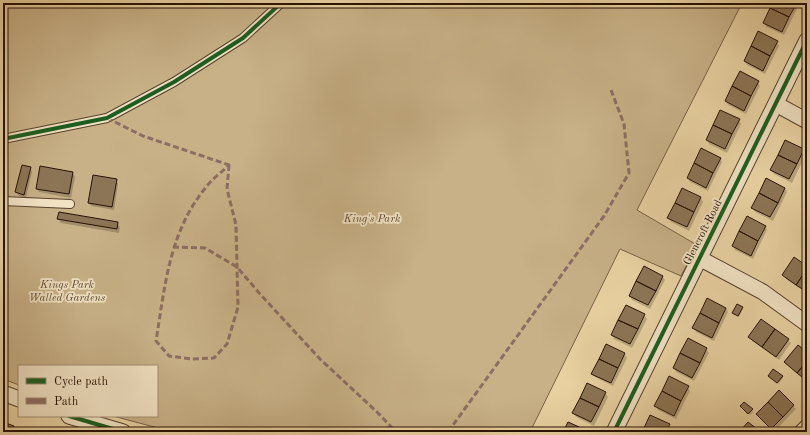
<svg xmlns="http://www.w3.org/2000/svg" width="810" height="435" font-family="'Old Standard TT',serif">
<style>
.green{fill:#c8b187;stroke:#786146}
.shadow{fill:#0003}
.building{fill:#8c7556;stroke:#271104}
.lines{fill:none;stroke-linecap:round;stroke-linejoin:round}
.service-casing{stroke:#58412c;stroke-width:10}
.minor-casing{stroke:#58412c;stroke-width:17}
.service{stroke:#f1e2c3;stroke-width:8}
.minor{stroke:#f1e2c3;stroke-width:15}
.quiet{stroke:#8d6e63;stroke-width:3;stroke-dasharray:6 3;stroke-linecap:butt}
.cycleway-casing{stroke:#f1e2c3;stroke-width:6}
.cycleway{stroke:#1b5e20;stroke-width:4}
.labels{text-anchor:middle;stroke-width:3.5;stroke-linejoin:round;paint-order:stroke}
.park-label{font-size:11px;font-style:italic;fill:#5f4932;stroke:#f1e2c3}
.street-label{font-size:11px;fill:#271104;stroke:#f1e2c3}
</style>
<rect width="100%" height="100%" fill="#e9d2a2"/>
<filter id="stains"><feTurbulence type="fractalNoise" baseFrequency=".005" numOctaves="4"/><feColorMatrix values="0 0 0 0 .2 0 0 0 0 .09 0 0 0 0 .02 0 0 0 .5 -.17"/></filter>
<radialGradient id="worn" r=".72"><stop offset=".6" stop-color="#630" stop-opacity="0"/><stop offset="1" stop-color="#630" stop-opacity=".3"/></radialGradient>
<!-- green -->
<path class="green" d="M3 3H742L637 210 697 245 681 276 620 249 530 432H173L113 416H157V366H19V385L3 379Z"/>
<!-- shadow -->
<path class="shadow" d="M774 3H796L798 7 784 35 766 27 764 23Z
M777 42 779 46 765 74 747 65 745 61Z
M758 82 760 86 746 114 728 105 726 101Z
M739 120 741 124 727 153 709 144 707 140Z
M786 141 804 150 806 154 792 183 774 174 771 170Z
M720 159 722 162 708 191 690 182 688 178Z
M30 168 32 172 26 198 19 196 16 192Z
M73 173 75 177 71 198 39 192 37 188Z
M116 180 118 184 114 210 91 206 89 202Z
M785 188 787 192 773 221 755 212 752 208Z
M683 189 701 198 703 202 689 231 671 222 669 218Z
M58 219 117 223 120 227 119 233 61 223Z
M765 226 767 230 753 259 735 250 733 246Z
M807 267V293L786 279 784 275Z
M662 276 665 280 650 309 632 300 630 296Z
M742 307 743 309 739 317 734 315 733 313Z
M726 308 728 312 714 341 696 332 694 328Z
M644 315 647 319 632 348 614 339 612 335Z
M749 337 788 340 791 343 779 360 752 341Z
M607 345 625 354 627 358 613 386 595 377 592 374Z
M706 349 709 353 694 381 676 372 674 368Z
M807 354V382L785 363Z
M782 376 783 378 778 384 770 378Z
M688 387 690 391 676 419 658 410 656 406Z
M779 392 796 409 774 432 757 414Z
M605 393 608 397 594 426 576 417 573 413Z
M742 408 752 410 753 412 750 415Z
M651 416 669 425 671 429 670 432H643Z"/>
<!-- building -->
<path class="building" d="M773 3H797L789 17 770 8Z
M770 8 789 17 782 32 763 23Z
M758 31 778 41 770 56 751 46Z
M751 46 770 56 763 71 744 61Z
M740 71 759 81 751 96 732 86Z
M732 86 751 96 744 111 725 101Z
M720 110 740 119 732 134 713 125Z
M713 125 732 134 725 149 706 140Z
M785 140 804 149 797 164 778 155Z
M701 148 721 158 713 173 694 163Z
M778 155 797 164 789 179 770 170Z
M694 163 713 173 706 188 687 178Z
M22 165 31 167 24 195 15 192Z
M40 166 73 172 69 194 36 189Z
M93 175 117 179 112 207 88 203Z
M766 178 785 188 778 203 759 193Z
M682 188 701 197 694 212 675 203Z
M759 193 778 203 770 217 751 208Z
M675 203 694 212 687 227 667 218Z
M59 212 118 222 117 229 57 219Z
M747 216 766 226 758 241 739 231Z
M739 231 758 241 751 256 732 246Z
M794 257 807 266V269L796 285 782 275Z
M644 266 663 276 656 291 636 281Z
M807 269V292L796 285Z
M636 281 656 291 648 305 629 296Z
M707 298 726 308 719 323 700 313Z
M737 304 743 307 738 316 732 313Z
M626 305 645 314 638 329 618 320Z
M700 313 719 323 712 338 692 328Z
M761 319 775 329 762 347 748 337Z
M618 320 638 329 630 344 611 335Z
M775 329 789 339 776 357 762 347Z
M688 338 707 348 700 363 680 353Z
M606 344 625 353 618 368 599 359Z
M798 345 807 352V361L797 373 784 362Z
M680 353 700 363 692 378 673 368Z
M599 359 618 368 611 383 591 374Z
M807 361V381L797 373Z
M773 369 783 376 777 383 768 376Z
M669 376 689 386 681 401 662 391Z
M587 383 606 392 599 407 580 398Z
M779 390 794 405 783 417 768 402Z
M662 391 681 401 674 416 654 406Z
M580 398 599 407 591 422 572 413Z
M744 402 753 409 748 414 740 406Z
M768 402 783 417 771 429 756 414Z
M650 415 670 424 666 432H648L643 430Z
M3 422 14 426 12 432H3Z
M568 422 588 431 587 432H563Z
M748 422 761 432H739Z"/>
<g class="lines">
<defs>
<path id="service" d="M3 139 107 118 174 82 243 38 281 3
M3 201 70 204"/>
<path id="minor" d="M776 104 807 121
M699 258 763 292 807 324
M3 393 19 399
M69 416 123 432
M614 432 807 40
M802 432 807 427"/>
</defs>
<!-- service casing -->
<use href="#service" class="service-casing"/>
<!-- minor casing -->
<use href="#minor" class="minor-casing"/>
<!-- service -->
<use href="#service" class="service"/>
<!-- minor -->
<use href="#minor" class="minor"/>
<!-- quiet -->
<path class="quiet" d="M107 118 143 136 229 165
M229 165 227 189 236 225 238 307 227 344 214 358 192 359 169 356 156 341C165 286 169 231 207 186 213 178 222 172 229 165Z
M173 247 205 248 237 267 260 294 320 359 377 412 396 432
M448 432 604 216 629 173 624 124 611 90"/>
<defs>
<path id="cycleway" d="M3 139 107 118 174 82 243 38 281 3
M69 416 123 432
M614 432 807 40"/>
</defs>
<!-- cycleway casing -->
<use href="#cycleway" class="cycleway-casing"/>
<!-- cycleway -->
<use href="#cycleway" class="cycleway"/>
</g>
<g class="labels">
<!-- park labels -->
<g class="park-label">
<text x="372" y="222">King's Park</text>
<text x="67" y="288">Kings Park<tspan x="67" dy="13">Walled Gardens</tspan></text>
</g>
<!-- street labels -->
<g class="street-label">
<text transform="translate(702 232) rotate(-63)" y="4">Glencroft Road</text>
</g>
</g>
<!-- margin -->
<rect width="810" height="435" fill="none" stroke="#e9d2a2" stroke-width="16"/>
<rect x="4" y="4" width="802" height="427" fill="none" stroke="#271104" stroke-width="2"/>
<rect x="8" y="8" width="794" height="419" fill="none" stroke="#271104"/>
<!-- legend -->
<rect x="18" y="365" width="140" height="52" fill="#f1e2c3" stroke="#a08e77"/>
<rect x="26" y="378" width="20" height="6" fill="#1b5e20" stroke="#a08e77"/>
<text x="54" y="385" font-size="12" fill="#271104">Cycle path</text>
<rect x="26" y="398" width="20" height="6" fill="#8d6e63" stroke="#a08e77"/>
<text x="54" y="405" font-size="12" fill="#271104">Path</text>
<rect width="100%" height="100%" filter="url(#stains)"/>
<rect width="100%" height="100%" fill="url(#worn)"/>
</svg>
